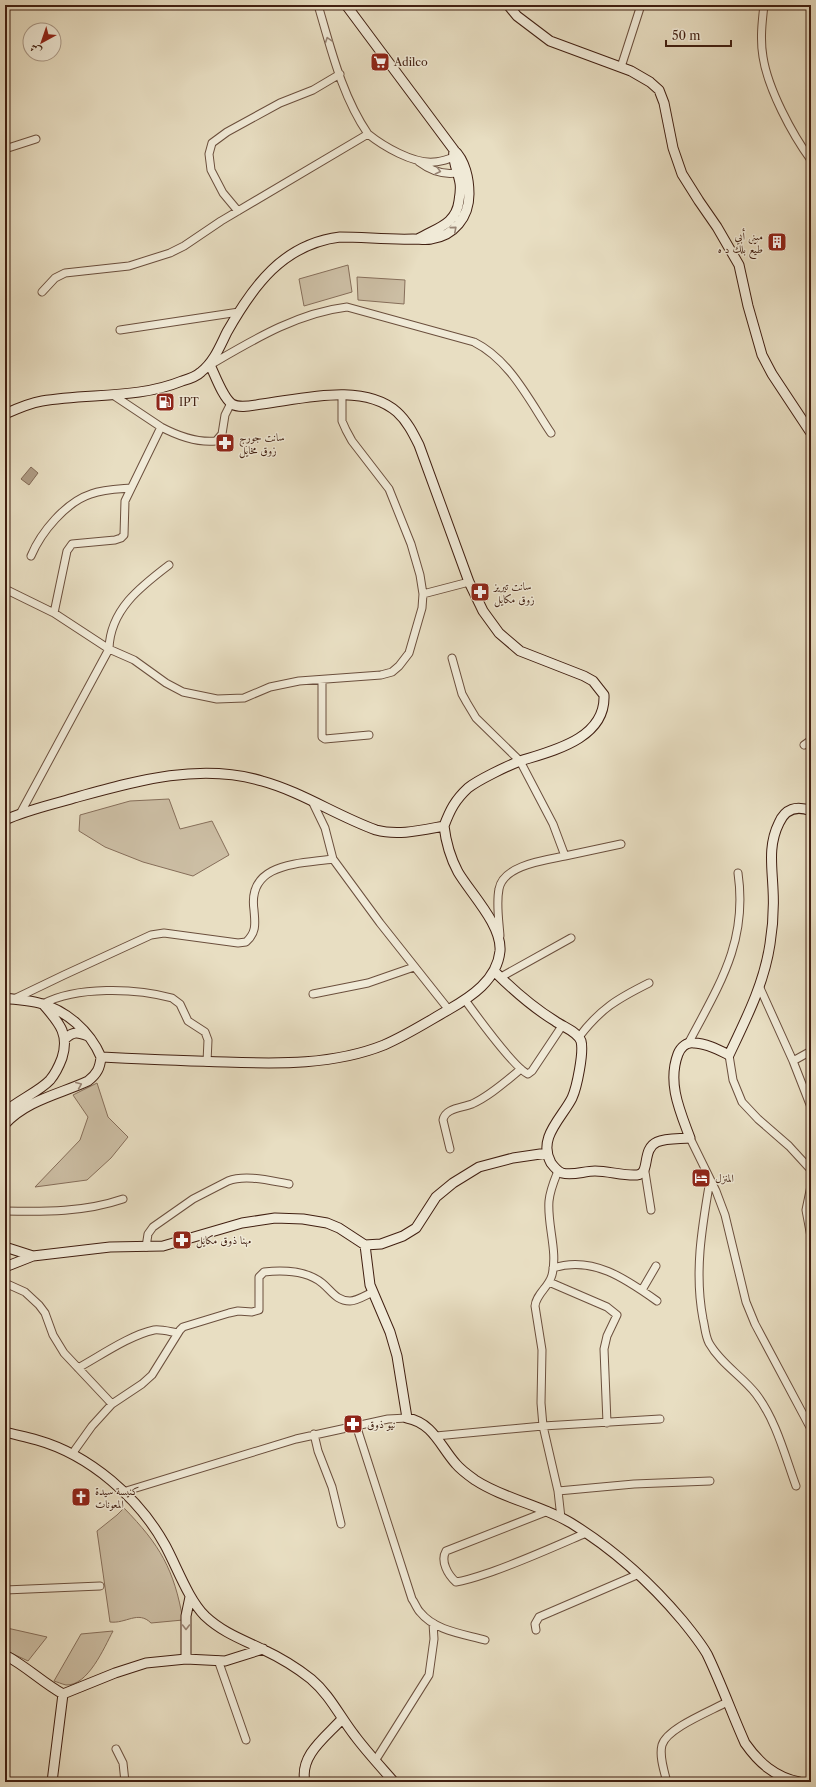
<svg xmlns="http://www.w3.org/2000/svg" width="816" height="1787" font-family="'Libre Caslon Text',Amiri,serif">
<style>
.green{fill:#ccbea4;stroke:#866e5a}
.water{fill:#af9d86;stroke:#836b57}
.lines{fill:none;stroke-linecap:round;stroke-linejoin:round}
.street-casing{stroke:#6b4f3d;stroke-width:9}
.secondary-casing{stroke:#411f11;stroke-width:11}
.street{stroke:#f0ead7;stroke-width:7}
.secondary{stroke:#f0ead7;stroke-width:9}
.oneway{stroke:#988474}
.labels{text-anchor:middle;stroke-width:3;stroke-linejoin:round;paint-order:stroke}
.poi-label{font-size:11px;fill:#411f11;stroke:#f0ead7;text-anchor:start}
</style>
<rect width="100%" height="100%" fill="#e8dec2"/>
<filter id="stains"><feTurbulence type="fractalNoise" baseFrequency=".005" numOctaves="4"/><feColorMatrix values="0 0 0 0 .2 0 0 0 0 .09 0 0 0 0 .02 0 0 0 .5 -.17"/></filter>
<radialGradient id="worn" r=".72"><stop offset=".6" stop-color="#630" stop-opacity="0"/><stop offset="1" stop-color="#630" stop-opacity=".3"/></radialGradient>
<!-- green -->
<path class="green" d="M348 265 352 292 304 306 299 279Z
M357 277 405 280 404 304 358 300Z
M169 799 180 829 212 821 229 855 193 876 143 862 105 847 79 831 80 815 130 801Z
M97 1083 108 1117 128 1137 111 1158 87 1180 35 1187 80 1140 88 1117 73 1095Z
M124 1508C160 1545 174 1569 183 1620L151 1623C138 1610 126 1624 110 1622L97 1531 117 1515Z
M5 1627 7 1628 47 1637 28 1661 5 1650Z
M113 1631C104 1648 88 1686 66 1685 62 1684 57 1682 54 1681L81 1634Z"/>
<!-- water -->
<path class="water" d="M31 467 38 473 29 485 21 479Z"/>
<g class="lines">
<defs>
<path id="street" d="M318 5C331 49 342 96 368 134
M764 5C762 22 760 40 763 57 768 89 792 134 811 160
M621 67 641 5
M5 149 36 139
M419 162C431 171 445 176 461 172
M238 211 223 193 211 170 209 154 212 143 227 132 280 103 313 90 340 74
M42 292 55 278 65 273 129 266 170 253 184 246 221 221 368 134C383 146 413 164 434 162 442 162 450 158 458 156
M120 330 239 312
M210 365C253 340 297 313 347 307L474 342C510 360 529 400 551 433
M161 427C178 436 196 443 216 441L222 434 225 415 231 403
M31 556C41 532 66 502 91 494 104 489 118 489 131 488
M169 565C140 587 110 610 109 649L134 660 166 683 183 692 217 699 244 698 270 687 299 681 381 675 392 672 399 666 409 653 422 608 423 594 420 575 411 544 389 489 352 441 346 430 342 421V395
M5 589 54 613
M423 594 469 582
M452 658 462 694 467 703 476 718 520 761 553 824 565 856C546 860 503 865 499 889 496 904 499 921 500 936
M322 680V737L325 739 369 735
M804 745 811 740
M312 801 325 828 333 859 380 923 449 1010
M20 814 109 649 54 613 67 551 72 544 115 540 121 538 124 535 125 501 161 427 113 395
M565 856 621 844
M501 977 571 938
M760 988 793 1061 811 1107
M313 994 368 983 414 967
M14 999 64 975 151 935 164 933 238 943 246 942C257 932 255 923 254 910 247 862 300 864 333 859
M465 1000C476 1015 514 1068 528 1074L532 1071 562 1026
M43 1004C76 986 136 988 172 998L180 1004 188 1021 205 1032 208 1040 207 1062
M579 1037C600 1009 617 999 649 983
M688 1044C719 985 748 942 738 873
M729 1055 733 1080 742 1102 758 1119 789 1146 811 1170
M793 1061 811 1051
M690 1138 716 1191 725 1215 746 1302 755 1324 811 1429
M450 1149 443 1120C445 1108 462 1108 472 1104 490 1096 506 1081 521 1069
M558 1171C554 1181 550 1190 549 1201 547 1225 558 1251 552 1275 549 1287 536 1294 535 1306L542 1350 541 1403 543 1426 558 1491 561 1518
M645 1172 651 1210
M710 1180C702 1227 694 1272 703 1319 705 1327 705 1335 709 1343 721 1364 742 1376 756 1394 776 1420 785 1456 796 1486
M811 1186 806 1210 811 1237
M5 1211C45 1212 85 1212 123 1199
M146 1247 148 1234 153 1227 193 1199 228 1181C246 1174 271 1181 289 1184
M553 1268C592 1255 626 1279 657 1301
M549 1282 607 1307 617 1315 607 1336 604 1349 607 1423
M5 1283 25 1292 39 1305 45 1313 53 1335 64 1353 112 1404
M642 1290 656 1266
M78 1368C100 1356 130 1335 154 1330 161 1329 171 1332 178 1333
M356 1425 412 1599C415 1603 417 1609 420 1612 435 1631 464 1634 485 1640
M314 1434 318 1451 332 1487 341 1524
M436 1436 543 1426 660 1419
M72 1454 92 1426 112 1404 142 1384 152 1375 180 1330 183 1327 229 1313 238 1311 252 1312 259 1310V1277L264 1272C283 1270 307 1271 322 1283 331 1290 336 1301 350 1301 357 1301 366 1295 373 1292
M558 1491 634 1484 710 1481
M123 1492 296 1439 388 1419 407 1418
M548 1511 446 1551C440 1561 448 1575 456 1582 469 1580 482 1575 494 1571 525 1560 556 1546 586 1533
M5 1590 100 1586
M536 1630 535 1624 539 1617 639 1574
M218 1660 246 1740
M116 1749 123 1763 125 1782
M375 1761 429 1675 434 1639 433 1623
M667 1782C664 1771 659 1756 662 1745 667 1728 711 1711 727 1702"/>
<path id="secondary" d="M508 5 517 16 550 41 631 71 650 82 659 90 664 103 673 148 682 174 699 201 717 227 739 265 748 306 762 355 772 374 811 433
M418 239C436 228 456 225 459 201 460 195 461 189 460 183 458 171 452 161 454 150
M210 365C215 375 223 398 232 404 240 409 254 405 262 404 302 399 363 382 397 412 407 421 413 433 419 445L469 582 483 611 499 633 520 651 584 676 593 681 604 695C606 739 552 751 520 761 507 766 478 780 468 788 455 800 450 810 444 826
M5 414C16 409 30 403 42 401 89 393 138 399 182 381 189 379 196 377 201 372 214 362 220 346 227 332 253 286 283 244 340 237 364 237 389 240 413 239 419 239 426 240 431 239 454 236 469 217 469 194 469 179 465 160 454 150L346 5
M5 820C27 810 51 805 74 798 135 781 200 762 262 781 302 792 337 816 376 830 398 836 422 830 444 826 446 843 450 857 458 872 471 894 502 925 500 951 497 980 471 997 448 1010 427 1022 407 1035 384 1045 334 1065 278 1064 226 1062 184 1061 143 1059 101 1057
M494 971C513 990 532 1007 555 1021 563 1027 577 1031 581 1041 584 1052 577 1087 572 1098 562 1118 537 1138 551 1163 554 1167 557 1171 562 1173 573 1176 584 1171 595 1171 609 1171 623 1176 637 1175 651 1174 641 1149 657 1142 666 1138 679 1139 690 1138 680 1111 667 1083 678 1054 681 1047 687 1042 694 1043 706 1043 719 1050 729 1055 746 1019 764 984 770 944 773 926 774 907 773 889 772 866 768 845 779 823 785 809 796 805 811 811
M5 998C16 1000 28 1000 39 1003 66 1010 90 1031 101 1057 100 1068 97 1074 88 1081 60 1094 27 1100 5 1124
M65 1039C73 1031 78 1032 88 1036
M5 1112C17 1101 40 1091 50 1080 55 1074 59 1066 62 1058 70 1033 58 1022 43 1004
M365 1245 370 1285 390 1332 397 1356 407 1418C433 1423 440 1446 456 1464 461 1470 468 1475 475 1480 504 1499 541 1505 571 1523 613 1549 650 1582 682 1620 691 1631 700 1642 707 1654 721 1683 732 1714 745 1743 759 1763 775 1777 799 1782
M5 1247 33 1256
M5 1267 33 1256 110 1247 163 1246 242 1223 275 1218 303 1219 327 1223 339 1228 365 1245 381 1244 403 1236 416 1228 436 1197 453 1183 479 1167 513 1158 547 1153
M5 1432C16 1435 27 1437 37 1440 90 1455 139 1498 165 1545 177 1567 188 1599 205 1616 222 1632 241 1639 262 1649 279 1657 296 1667 311 1679 330 1695 340 1717 355 1736 367 1752 381 1767 394 1782
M5 1655C26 1666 43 1683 63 1694L52 1782
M186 1659V1616L190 1597
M63 1694 115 1673 146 1663 186 1659 225 1661 263 1649
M305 1782C299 1755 327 1736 342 1719"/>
</defs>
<!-- street casing -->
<use href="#street" class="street-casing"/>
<!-- secondary casing -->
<use href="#secondary" class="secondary-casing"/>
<!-- street -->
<use href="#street" class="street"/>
<!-- secondary -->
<use href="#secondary" class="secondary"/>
</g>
<!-- one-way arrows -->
<defs><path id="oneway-chevron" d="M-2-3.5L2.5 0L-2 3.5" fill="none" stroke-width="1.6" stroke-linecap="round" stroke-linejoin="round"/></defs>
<g class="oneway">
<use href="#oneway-chevron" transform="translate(328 40) rotate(-108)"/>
<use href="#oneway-chevron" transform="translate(438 171) rotate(14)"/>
<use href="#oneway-chevron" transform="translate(454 229) rotate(-41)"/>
<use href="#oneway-chevron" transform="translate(79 1085) rotate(-23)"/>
<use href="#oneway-chevron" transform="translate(186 1627) rotate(90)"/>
</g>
<!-- icons -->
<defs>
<symbol id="supermarket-square" viewBox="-11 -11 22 22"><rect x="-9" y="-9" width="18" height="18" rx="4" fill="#8f2418" stroke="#f0ead7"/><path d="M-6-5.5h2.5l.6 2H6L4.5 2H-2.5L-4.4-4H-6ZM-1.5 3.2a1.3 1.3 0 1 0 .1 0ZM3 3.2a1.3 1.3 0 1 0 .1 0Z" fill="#fff"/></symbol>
<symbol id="building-square" viewBox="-11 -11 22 22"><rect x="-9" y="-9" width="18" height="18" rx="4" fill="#8f2418" stroke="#f0ead7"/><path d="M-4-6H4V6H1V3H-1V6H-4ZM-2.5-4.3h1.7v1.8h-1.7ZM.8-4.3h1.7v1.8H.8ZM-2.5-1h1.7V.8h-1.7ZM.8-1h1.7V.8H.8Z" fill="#fff"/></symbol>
<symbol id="fuel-square" viewBox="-11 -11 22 22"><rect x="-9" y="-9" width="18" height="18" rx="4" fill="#8f2418" stroke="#f0ead7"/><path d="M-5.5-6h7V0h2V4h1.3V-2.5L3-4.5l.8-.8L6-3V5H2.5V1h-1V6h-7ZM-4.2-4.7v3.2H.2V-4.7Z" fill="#fff"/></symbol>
<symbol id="pharmacy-square" viewBox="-11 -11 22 22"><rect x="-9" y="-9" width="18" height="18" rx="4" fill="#8f2418" stroke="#f0ead7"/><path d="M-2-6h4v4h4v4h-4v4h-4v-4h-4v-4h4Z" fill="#fff"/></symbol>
<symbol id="hotel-square" viewBox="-11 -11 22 22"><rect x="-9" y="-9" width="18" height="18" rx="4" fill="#8f2418" stroke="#f0ead7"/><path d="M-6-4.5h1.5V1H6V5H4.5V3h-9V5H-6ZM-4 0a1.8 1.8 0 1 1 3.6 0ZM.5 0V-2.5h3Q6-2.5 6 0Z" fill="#fff"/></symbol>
<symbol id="church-square" viewBox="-11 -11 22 22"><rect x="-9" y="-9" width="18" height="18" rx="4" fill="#8f2418" stroke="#f0ead7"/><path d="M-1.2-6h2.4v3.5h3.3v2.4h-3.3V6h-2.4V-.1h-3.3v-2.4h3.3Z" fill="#fff"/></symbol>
</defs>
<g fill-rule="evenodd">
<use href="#supermarket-square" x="369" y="51" width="22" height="22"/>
<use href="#building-square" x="766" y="231" width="22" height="22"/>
<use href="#fuel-square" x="154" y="391" width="22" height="22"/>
<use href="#pharmacy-square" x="214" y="432" width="22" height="22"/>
<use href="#pharmacy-square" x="469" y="581" width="22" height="22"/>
<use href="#hotel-square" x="690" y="1167" width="22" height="22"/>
<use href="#pharmacy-square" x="171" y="1229" width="22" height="22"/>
<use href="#pharmacy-square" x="342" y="1413" width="22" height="22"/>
<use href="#church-square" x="70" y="1486" width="22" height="22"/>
</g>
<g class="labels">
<!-- poi labels -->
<g class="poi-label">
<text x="394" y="66">Adilco</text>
<text x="763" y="240" text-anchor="end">مبنى أبي<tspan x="763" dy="13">طيّع بلك د ه</tspan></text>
<text x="179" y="406">IPT</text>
<text x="239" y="441">سانت جورج<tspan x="239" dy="13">زوق مخايل</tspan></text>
<text x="494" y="590">سانت تيريز<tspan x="494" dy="13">زوق مكايل</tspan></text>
<text x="715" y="1182">المنزل</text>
<text x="196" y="1244">مهنا ذوق مكايل</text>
<text x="367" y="1428">نيو ذوق</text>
<text x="95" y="1495">كنيسة سيدة<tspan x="95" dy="13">المعونات</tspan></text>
</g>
</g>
<!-- margin -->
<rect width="816" height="1787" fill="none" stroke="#e8dec2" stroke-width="20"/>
<rect x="6" y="6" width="804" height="1775" fill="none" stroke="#411f11" stroke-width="2"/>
<rect x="10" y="10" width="796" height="1767" fill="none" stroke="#411f11"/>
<!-- north arrow -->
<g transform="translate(42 42) rotate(220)"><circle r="19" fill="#f0ead7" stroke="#aa9988"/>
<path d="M0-3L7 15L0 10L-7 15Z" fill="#8f2418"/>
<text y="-6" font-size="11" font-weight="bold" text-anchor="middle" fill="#411f11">ش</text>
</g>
<!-- scale -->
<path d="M666 40v6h65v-6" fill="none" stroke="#411f11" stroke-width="2"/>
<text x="672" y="40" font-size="12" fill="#411f11" stroke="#f0ead7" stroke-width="3" paint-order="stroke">50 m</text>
<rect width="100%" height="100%" filter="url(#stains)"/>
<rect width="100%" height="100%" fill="url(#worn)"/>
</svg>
